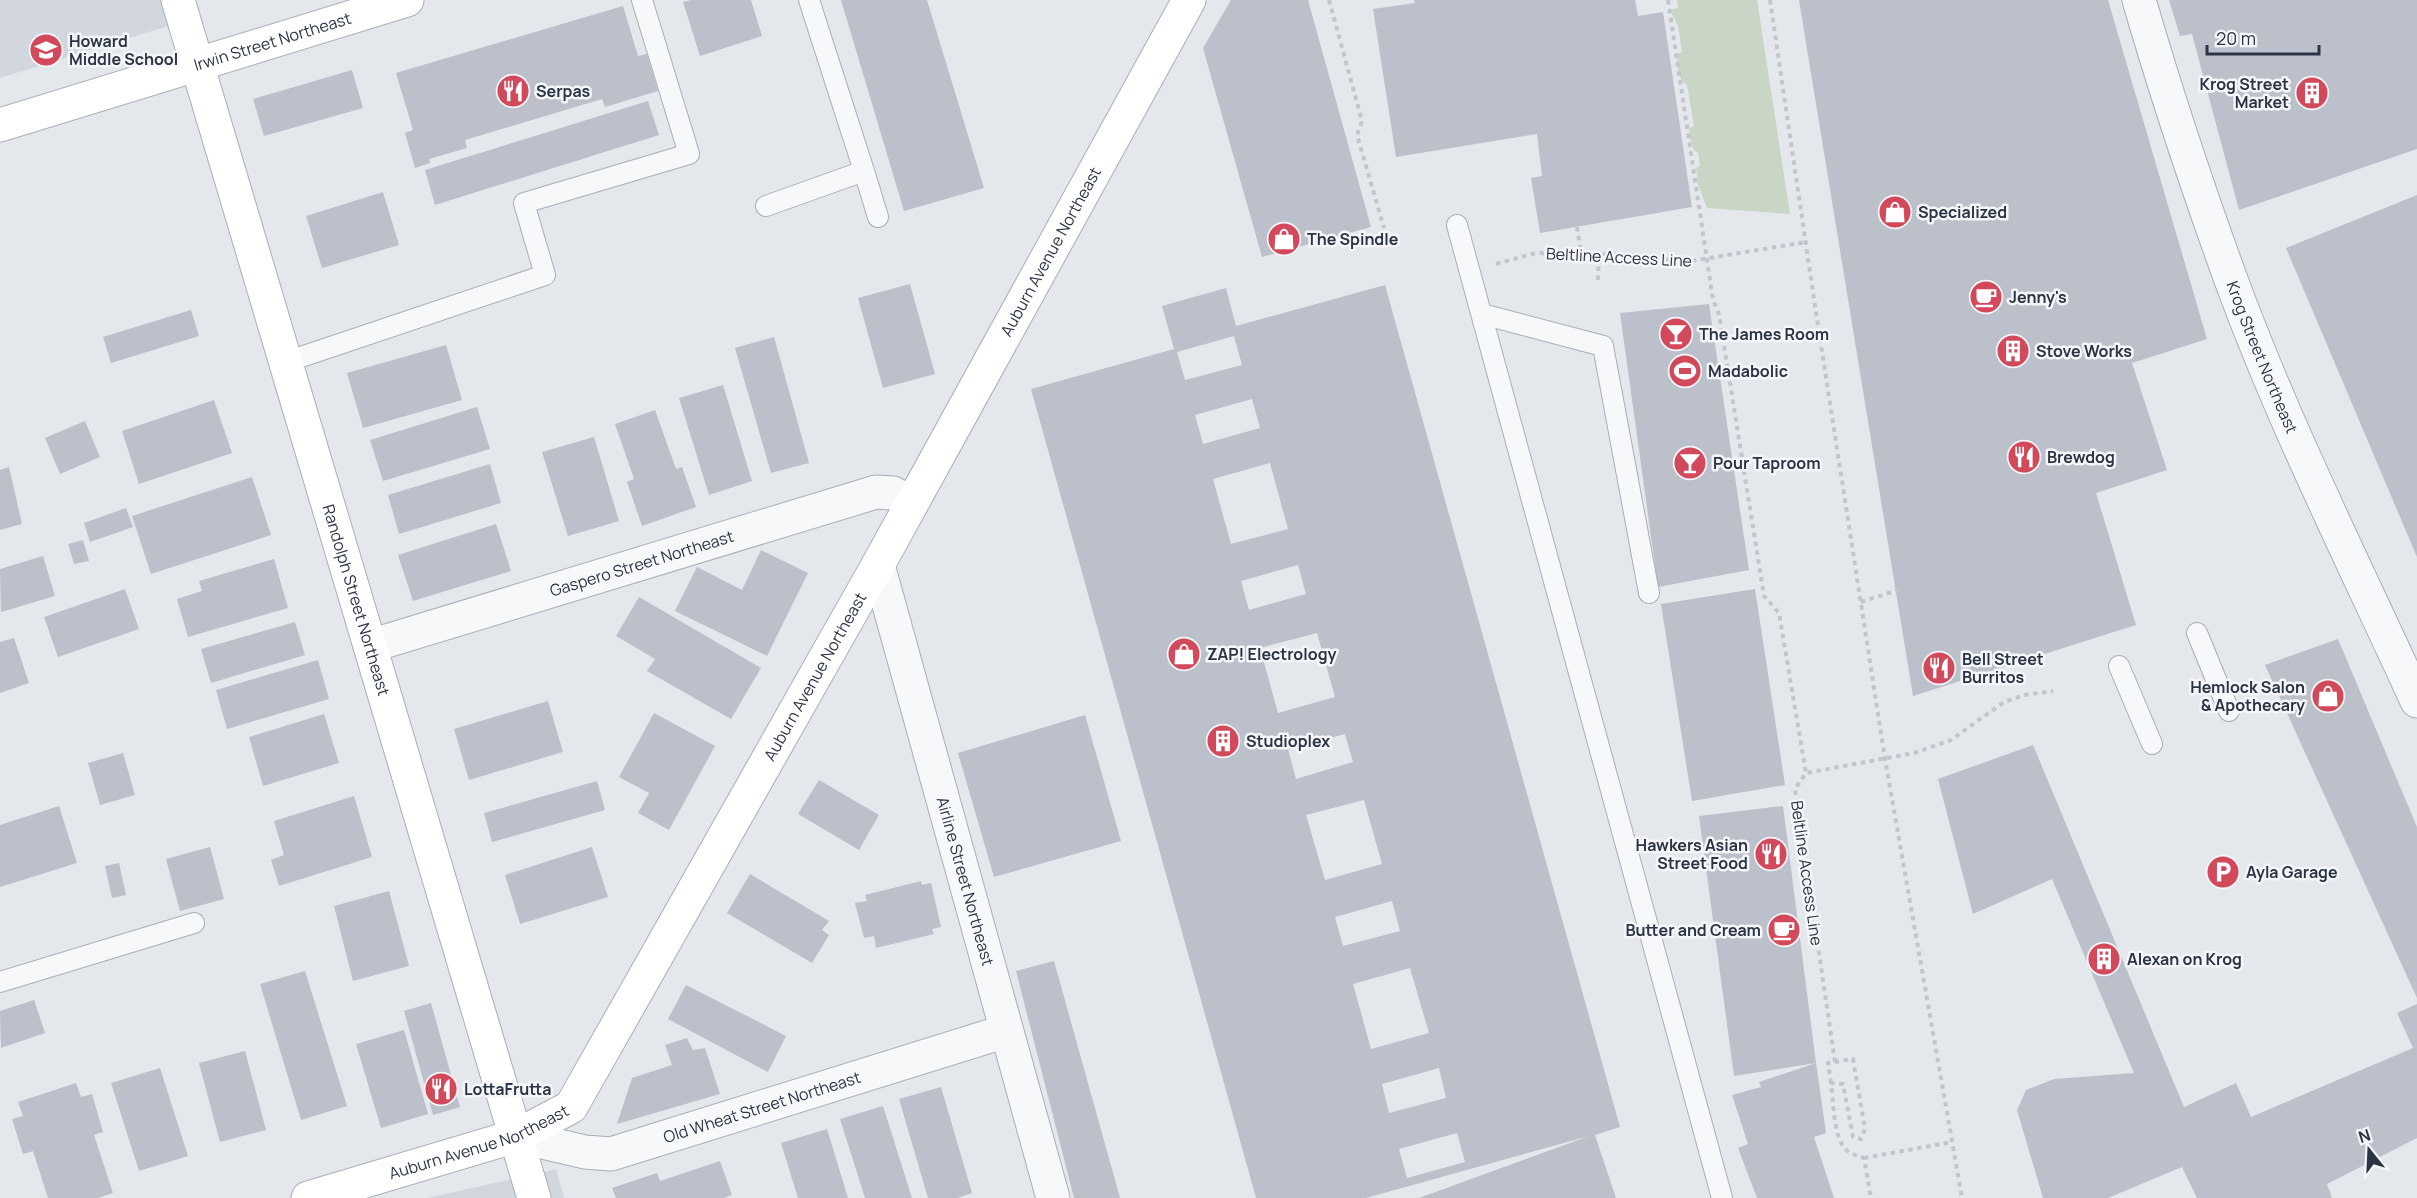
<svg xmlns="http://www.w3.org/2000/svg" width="2417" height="1198" font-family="Manrope,sans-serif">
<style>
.built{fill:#d2d6de}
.green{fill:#c9d6c5}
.building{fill:#bbc0ca;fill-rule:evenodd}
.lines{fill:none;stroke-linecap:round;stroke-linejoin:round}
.lane-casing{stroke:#a9aeb7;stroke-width:22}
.street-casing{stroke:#a9aeb7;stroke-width:35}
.secondary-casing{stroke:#a9aeb7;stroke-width:35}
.path{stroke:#c2c5cb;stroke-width:4;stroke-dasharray:4.5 4.5;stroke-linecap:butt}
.lane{stroke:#f7f8fa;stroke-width:20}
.street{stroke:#f7f8fa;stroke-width:33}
.secondary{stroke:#fff;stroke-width:33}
.labels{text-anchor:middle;stroke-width:5;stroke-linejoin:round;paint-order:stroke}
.poi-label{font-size:16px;font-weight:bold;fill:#2b3445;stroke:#f4f6f9;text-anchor:start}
.street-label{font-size:16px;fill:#2b3445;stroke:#f4f6f9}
</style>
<rect width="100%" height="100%" fill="#e4e7ec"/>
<!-- built -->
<path class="built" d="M0 0H178L184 21 0 78Z
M556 1169 564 1198H428Z"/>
<!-- green -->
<path class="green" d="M1677 0H1757L1790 214 1707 208 1698 185 1696 168 1700 166 1698 152 1694 151 1690 138 1689 128 1694 126 1687 85C1677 79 1678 65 1677 54L1682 52 1678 26 1670 10 1678 8Z"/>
<!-- building -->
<path class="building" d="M691 0H751L762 36 700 56 683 2Z
M841 0H927L984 188 904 211Z
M1231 0H1308L1371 227 1262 257 1203 48Z
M1414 0H1635L1638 16 1663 12 1692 207 1540 233 1531 178 1542 176 1537 134 1396 157 1373 9 1415 3Z
M1799 0H2108L2207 339 2132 363 2167 470 2096 493 2136 625 1913 696Z
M2169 0H2417V149L2239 210 2192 34 2180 36Z
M623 6 638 56 647 54 658 91 605 107 602 99 465 140 467 148 429 159 430 163 415 168 405 133 413 130 396 73Z
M352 70 363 108 264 136 253 99Z
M648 101 659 135 435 205 425 170Z
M383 192 399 245 322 268 306 216Z
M2417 195V557L2286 248Z
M910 284 935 374 883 388 858 298Z
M1385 285 1620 1127 1595 1135 1616 1198H1419L1589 1136 1366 1198H1256L1031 389 1174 349 1162 306 1226 288 1236 326ZM1234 336 1242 365 1185 380 1177 352ZM1252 399 1260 428 1203 444 1195 415ZM1270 463 1288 529 1231 544 1213 479ZM1298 565 1306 594 1249 610 1241 581ZM1317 633 1335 697 1278 713 1260 648ZM1345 734 1353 762 1296 779 1288 749ZM1364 800 1382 864 1325 880 1306 815ZM1392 901 1400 931 1343 946 1335 917ZM1410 968 1429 1033 1371 1049 1353 984ZM1439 1068 1446 1098 1389 1113 1382 1084ZM1457 1133 1465 1162 1407 1178 1399 1149Z
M1709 304 1749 570 1658 587 1620 313Z
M191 310 199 336 111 363 103 337Z
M774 337 809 463 771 473 735 348Z
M446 345 462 400 363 428 347 373Z
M723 385 752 481 709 495 679 398Z
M214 400 232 453 139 484 122 431Z
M477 407 490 449 383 481 370 440Z
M655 410 676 469 682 467 696 507 642 526 627 482 634 479 615 424Z
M85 421 100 457 60 474 45 438Z
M594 437 619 521 568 536 542 452Z
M490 464 501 503 399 534 388 495Z
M9 467 22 524 0 530V470Z
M252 477 271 535 151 574 132 516Z
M126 508 133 527 90 542 84 523Z
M496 524 511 571 413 601 398 555Z
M83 540 89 561 74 564 68 544Z
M761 550 808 573 767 656 675 611 697 567 742 590Z
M43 556 55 596 1 612 0 569Z
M274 559 288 608 188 637 177 599 202 591 199 581Z
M125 589 139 629 58 657 44 617Z
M1755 589 1785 785 1692 801 1661 604Z
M639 597 761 668 731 719 647 671 655 659 616 636Z
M295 622 305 655 211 683 201 649Z
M14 638 29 683 0 693V642Z
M2338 639 2417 827V998L2265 665Z
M318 660 329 699 227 729 216 690Z
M548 701 563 752 469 780 454 729Z
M654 713 715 746 669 830 638 813 649 793 619 777Z
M324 714 339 763 263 786 249 737Z
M1085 715 1121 841 994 877 958 753Z
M2033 745 2184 1107 2236 1083 2251 1117 2413 1048 2397 1013 2417 1004V1138L2327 1184 2332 1198H2197L2182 1167 2108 1198H2043L2017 1110 2026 1090 2054 1079 2134 1073 2052 879 1973 914 1938 779Z
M123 753 135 795 100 805 88 763Z
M819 780 879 815 859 850 798 814Z
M597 781 605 810 492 842 484 813Z
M354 796 372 857 279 886 271 860 284 855 274 821Z
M59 806 77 863 0 887V825Z
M1783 806 1816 1063 1734 1076 1699 816Z
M210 847 224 899 180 911 166 859Z
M592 847 608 897 520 924 505 875Z
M119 863 126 895 112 898 105 866Z
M750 874 829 921 822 930 829 935 812 963 727 913Z
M921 881 922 885 931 883 941 927 932 929 934 934 876 948 874 936 864 938 855 903 867 901 865 895Z
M389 891 409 966 353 981 334 906Z
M1054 961 1120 1198H1074L1016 971Z
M305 971 347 1106 301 1120 260 984Z
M686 985 786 1036 768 1072 668 1019Z
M34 1000 45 1033 1 1048 0 1011Z
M431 1003 460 1107 433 1115 404 1011Z
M404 1030 428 1114 381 1128 356 1044Z
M687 1038 693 1050 705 1048 720 1094 617 1124 632 1078 672 1065 665 1045Z
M245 1051 266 1130 220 1142 199 1063Z
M1816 1063 1826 1133 1814 1137 1834 1198H1757L1738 1148 1748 1144 1732 1095 1761 1087 1759 1082Z
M160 1068 188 1156 139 1171 111 1083Z
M76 1083 81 1097 92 1094 103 1132 94 1135 113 1193 98 1198H48L33 1151 23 1154 12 1119 23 1116 18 1102Z
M941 1087 972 1193 958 1198H928L899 1099Z
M883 1106 912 1198H865L840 1119Z
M827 1129 848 1198H798L781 1143Z
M720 1161 732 1195 724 1198H616L612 1188 657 1173 660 1181Z"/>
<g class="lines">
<defs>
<path id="lane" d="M864 171 878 217
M766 206 864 171 809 0
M1457 225 1722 1198
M1482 314 1603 346 1649 593
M286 362 545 275 524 203 689 154 642 0
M2197 633 2229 711
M2119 666 2152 744
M0 982 194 923"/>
<g id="street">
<path id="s1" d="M2139 0C2166 93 2197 186 2230 277 2283 422 2353 561 2417 701"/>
<path id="s2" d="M878 565 1053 1198"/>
<path id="s3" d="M370 646 876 492 893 493 912 503"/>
<path id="s4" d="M516 1136 585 1152 611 1154 1006 1031"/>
</g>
<g id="secondary">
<path id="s5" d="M178 0 534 1198"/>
<path id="s6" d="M0 125 407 0"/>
<path id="s7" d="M308 1198 516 1136 571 1107 878 565 1189 0"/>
</g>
</defs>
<!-- lane casing -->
<use href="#lane" class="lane-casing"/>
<!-- street casing -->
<use href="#street" class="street-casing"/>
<!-- secondary casing -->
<use href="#secondary" class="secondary-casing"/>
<!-- path -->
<path class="path" d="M1329 0 1362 121 1357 135 1384 228
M1668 0 1713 300 1719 314 1764 596 1779 613 1806 773
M1770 0 1815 306 1885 759 1962 1198
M1577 227 1581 253
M1496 264 1536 253 1637 255 1685 262 1806 242
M1598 280 1599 253
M1861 602 1904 588
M1835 1062 1795 789 1806 773 1914 753 1951 740 2004 702 2024 695 2053 691
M1831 1083 1828 1063 1853 1059 1865 1129 1861 1139 1853 1137 1843 1084 1831 1083C1833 1099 1834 1134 1843 1146 1848 1154 1856 1155 1864 1158L1871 1198
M1864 1158 1952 1142"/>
<!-- lane -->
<use href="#lane" class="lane"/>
<!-- street -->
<use href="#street" class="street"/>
<!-- secondary -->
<use href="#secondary" class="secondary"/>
</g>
<!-- icons -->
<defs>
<symbol id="school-disc" viewBox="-11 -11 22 22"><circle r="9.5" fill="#d1495b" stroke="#f4f6f9"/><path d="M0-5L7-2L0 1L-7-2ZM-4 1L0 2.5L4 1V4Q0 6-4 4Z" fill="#fff"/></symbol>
<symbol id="restaurant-disc" viewBox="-11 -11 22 22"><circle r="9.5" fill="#d1495b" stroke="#f4f6f9"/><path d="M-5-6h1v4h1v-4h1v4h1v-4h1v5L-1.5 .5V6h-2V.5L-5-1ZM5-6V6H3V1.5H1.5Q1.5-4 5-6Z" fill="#fff"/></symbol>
<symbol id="building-disc" viewBox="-11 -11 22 22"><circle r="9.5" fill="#d1495b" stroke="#f4f6f9"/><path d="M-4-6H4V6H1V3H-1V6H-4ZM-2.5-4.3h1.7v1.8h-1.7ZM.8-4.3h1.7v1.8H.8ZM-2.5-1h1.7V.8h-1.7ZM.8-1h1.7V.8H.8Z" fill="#fff"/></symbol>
<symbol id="shop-disc" viewBox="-11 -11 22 22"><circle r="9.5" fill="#d1495b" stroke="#f4f6f9"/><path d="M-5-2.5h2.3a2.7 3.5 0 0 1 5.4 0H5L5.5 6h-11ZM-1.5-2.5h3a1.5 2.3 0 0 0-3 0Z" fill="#fff"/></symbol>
<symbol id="cafe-disc" viewBox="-11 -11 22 22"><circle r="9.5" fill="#d1495b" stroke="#f4f6f9"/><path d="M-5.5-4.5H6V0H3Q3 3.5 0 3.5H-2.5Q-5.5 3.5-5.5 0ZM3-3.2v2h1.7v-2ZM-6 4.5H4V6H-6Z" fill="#fff"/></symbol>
<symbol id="bar-disc" viewBox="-11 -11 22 22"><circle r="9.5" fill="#d1495b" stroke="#f4f6f9"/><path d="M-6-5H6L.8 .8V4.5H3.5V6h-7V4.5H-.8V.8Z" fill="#fff"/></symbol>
<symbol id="stadium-disc" viewBox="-11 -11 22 22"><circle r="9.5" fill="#d1495b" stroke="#f4f6f9"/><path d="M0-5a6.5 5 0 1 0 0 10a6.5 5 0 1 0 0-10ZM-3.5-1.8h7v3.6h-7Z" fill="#fff"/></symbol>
<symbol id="parking-disc" viewBox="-11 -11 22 22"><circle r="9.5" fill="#d1495b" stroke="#f4f6f9"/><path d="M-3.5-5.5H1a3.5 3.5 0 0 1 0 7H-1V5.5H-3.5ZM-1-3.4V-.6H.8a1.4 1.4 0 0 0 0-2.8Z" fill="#fff"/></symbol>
</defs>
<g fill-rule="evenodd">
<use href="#school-disc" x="27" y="31" width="38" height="38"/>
<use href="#restaurant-disc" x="494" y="72" width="38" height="38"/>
<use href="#building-disc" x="2293" y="74" width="38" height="38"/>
<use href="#shop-disc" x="1876" y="193" width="38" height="38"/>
<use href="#shop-disc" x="1265" y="220" width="38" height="38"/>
<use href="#cafe-disc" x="1967" y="278" width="38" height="38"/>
<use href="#bar-disc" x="1657" y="315" width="38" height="38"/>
<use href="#building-disc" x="1994" y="332" width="38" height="38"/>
<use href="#stadium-disc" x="1666" y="352" width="38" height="38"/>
<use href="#restaurant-disc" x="2005" y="438" width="38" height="38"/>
<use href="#bar-disc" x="1671" y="444" width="38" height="38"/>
<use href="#shop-disc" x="1165" y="635" width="38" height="38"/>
<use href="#restaurant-disc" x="1920" y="649" width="38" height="38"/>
<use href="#shop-disc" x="2309" y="677" width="38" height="38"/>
<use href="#building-disc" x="1204" y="722" width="38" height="38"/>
<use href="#restaurant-disc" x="1752" y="835" width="38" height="38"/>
<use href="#parking-disc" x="2204" y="853" width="38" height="38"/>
<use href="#cafe-disc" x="1765" y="911" width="38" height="38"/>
<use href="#building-disc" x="2085" y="940" width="38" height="38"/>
<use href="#restaurant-disc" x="422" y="1070" width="38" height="38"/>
</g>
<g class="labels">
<!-- poi labels -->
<g class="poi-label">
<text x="69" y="47">Howard<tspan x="69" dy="18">Middle School</tspan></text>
<text x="2289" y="90" text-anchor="end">Krog Street<tspan x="2289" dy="18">Market</tspan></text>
<text x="536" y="97">Serpas</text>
<text x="1918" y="218">Specialized</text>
<text x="1307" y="245">The Spindle</text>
<text x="2009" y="303">Jenny's</text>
<text x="1699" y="340">The James Room</text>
<text x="2036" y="357">Stove Works</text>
<text x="1708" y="377">Madabolic</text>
<text x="2047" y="463">Brewdog</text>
<text x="1713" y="469">Pour Taproom</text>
<text x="1207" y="660">ZAP! Electrology</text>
<text x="1962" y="665">Bell Street<tspan x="1962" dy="18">Burritos</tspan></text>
<text x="2305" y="693" text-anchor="end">Hemlock Salon<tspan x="2305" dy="18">&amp; Apothecary</tspan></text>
<text x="1246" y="747">Studioplex</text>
<text x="1748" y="851" text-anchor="end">Hawkers Asian<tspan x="1748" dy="18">Street Food</tspan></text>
<text x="2246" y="878">Ayla Garage</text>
<text x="1761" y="936" text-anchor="end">Butter and Cream</text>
<text x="2127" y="965">Alexan on Krog</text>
<text x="464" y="1095">LottaFrutta</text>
</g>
<!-- street labels -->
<g class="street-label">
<text dy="6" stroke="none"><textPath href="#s6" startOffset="285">Irwin Street Northeast</textPath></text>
<text dy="6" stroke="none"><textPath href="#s7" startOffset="1260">Auburn Avenue Northeast</textPath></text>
<text transform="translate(1619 257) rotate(3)" y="6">Beltline Access Line</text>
<text dy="6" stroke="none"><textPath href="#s1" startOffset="378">Krog Street Northeast</textPath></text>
<text dy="6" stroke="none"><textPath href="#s3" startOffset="284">Gaspero Street Northeast</textPath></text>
<text dy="6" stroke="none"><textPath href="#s5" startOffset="626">Randolph Street Northeast</textPath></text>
<text dy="6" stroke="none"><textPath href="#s7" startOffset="774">Auburn Avenue Northeast</textPath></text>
<text transform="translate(1807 873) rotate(82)" y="6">Beltline Access Line</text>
<text dy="6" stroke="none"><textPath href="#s2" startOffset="328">Airline Street Northeast</textPath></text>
<text dy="6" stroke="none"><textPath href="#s4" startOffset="255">Old Wheat Street Northeast</textPath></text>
<text dy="6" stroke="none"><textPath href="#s7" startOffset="180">Auburn Avenue Northeast</textPath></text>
</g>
</g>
<!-- north arrow -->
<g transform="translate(2369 1150) rotate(342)" stroke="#f4f6f9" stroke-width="4.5" paint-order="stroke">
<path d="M0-4.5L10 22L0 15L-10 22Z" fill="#2b3445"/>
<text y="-9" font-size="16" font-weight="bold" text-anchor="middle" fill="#2b3445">N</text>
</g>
<!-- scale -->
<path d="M2207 45v9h112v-9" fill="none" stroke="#2b3445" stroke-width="3"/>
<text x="2216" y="45" font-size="18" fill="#2b3445" stroke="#f4f6f9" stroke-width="4.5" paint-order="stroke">20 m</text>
</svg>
